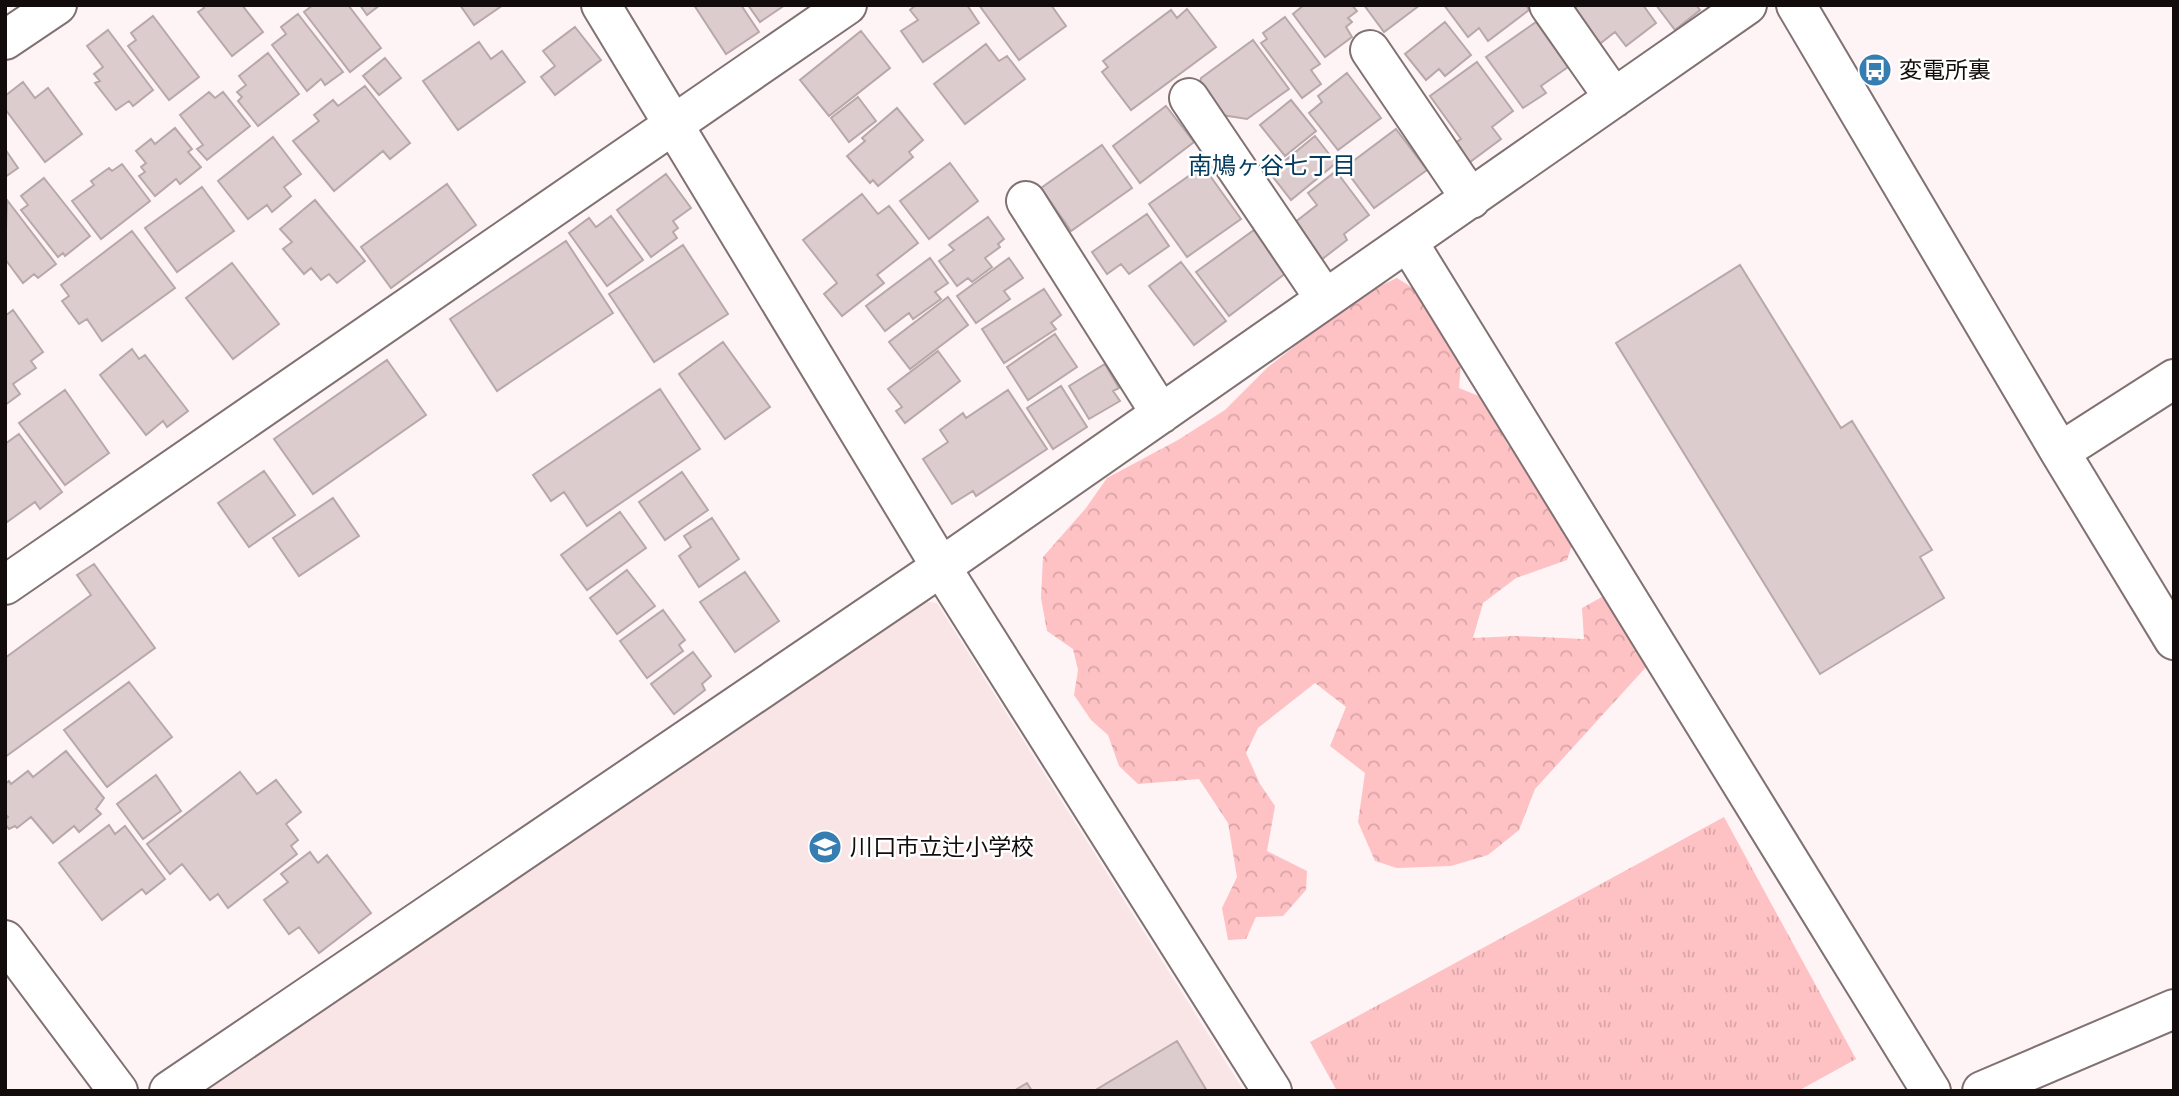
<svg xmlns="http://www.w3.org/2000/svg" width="2179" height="1096" font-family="Montserrat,'Noto Sans JP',sans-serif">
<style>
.built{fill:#f9e5e6}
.forest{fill:url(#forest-crowns)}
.park{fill:url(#park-tufts)}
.building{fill:#ddcccd;stroke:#b8a8a9;stroke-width:2}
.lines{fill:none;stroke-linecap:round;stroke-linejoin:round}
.minor-casing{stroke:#807172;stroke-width:42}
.minor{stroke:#fff;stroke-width:38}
.labels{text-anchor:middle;stroke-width:5;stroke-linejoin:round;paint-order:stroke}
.poi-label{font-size:23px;fill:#120c0c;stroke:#fff;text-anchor:start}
.neighbourhood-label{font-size:24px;fill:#033a5d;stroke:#fff}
</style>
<defs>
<pattern id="forest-crowns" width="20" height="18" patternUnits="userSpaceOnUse" patternTransform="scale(1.75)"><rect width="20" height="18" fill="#fec1c4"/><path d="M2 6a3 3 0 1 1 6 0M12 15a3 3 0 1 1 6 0" fill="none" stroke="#d9a5a7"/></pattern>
<pattern id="park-tufts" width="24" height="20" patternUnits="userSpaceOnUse" patternTransform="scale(1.75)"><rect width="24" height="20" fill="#fec1c4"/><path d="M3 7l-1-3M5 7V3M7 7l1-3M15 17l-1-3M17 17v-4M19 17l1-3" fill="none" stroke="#d9a5a7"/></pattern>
</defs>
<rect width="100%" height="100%" fill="#fff4f5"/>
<!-- built -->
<path class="built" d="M917 601 937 603 1244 1091H205Z"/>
<!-- forest -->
<path class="forest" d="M1397 278 1427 297 1461 362 1459 388 1491 401 1507 444 1528 465 1574 539 1567 560 1516 578 1483 603 1473 638 1516 636 1584 639 1582 608 1609 593 1647 666 1535 789 1519 830 1488 855 1451 866 1397 868 1375 861 1358 822 1365 773 1330 746 1346 707 1315 683 1258 728 1246 753 1260 784 1275 806 1267 851 1307 871 1306 890 1283 916 1256 917 1246 939 1228 940 1222 908 1237 877 1228 823 1199 779 1138 784 1119 766 1108 735 1091 720 1074 695 1078 670 1073 649 1047 631 1041 598 1043 557 1086 508 1107 478 1178 440 1225 410 1268 367 1317 329 1367 292Z"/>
<!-- park -->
<path class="park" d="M1724 817 1856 1059 1798 1091H1337L1310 1042Z"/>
<!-- building -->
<path class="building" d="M202 5H242L263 32 232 56 198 12 204 8Z
M313 5H348L381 48 350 72 304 12Z
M360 5H380L367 15Z
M460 5H503L474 25Z
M694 5H741L759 32 726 54Z
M748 5H785L760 22Z
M916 5H967L979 23 923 62 901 31 918 20 910 10Z
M979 5H1051L1066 26 1019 60Z
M1304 5H1352L1357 11 1348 18 1352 22 1346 27 1352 37 1325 57 1293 14Z
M1364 5H1420L1384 32Z
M1444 5H1526L1529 10 1488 41 1479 28 1468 37Z
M1578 5H1643L1656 23 1626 46 1615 32 1597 46 1571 11Z
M1656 5H1696L1700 10 1675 30Z
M1187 9 1216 47 1131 110 1102 72 1108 67 1103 61 1171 10 1177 18Z
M298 14 343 72 325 85 321 79 307 91 272 45 286 34 281 27Z
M153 16 199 77 169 100 128 46 136 40 131 33Z
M1285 17 1320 64 1311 70 1321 84 1302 98 1261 43 1267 39 1263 33Z
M1445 22 1471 55 1445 76 1439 69 1426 80 1405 54Z
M1536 22 1568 67 1541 86 1546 93 1523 108 1486 57Z
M575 27 601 60 555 95 541 77 555 66 543 51Z
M108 30 153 90 133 106 129 101 116 110 95 83 100 81 94 74 103 67 87 46Z
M861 31 890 68 829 116 800 80Z
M1253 40 1289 89 1247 119 1222 115 1198 91 1201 78Z
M479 42 491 59 502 51 525 82 458 130 423 81Z
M986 44 999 61 1007 56 1025 79 965 124 934 84Z
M268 53 299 94 258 126 238 101 242 97 237 92 246 85 239 76Z
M385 58 401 78 379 95 363 76Z
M1477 62 1513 111 1492 127 1501 139 1470 162 1455 143 1461 139 1430 96Z
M1347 73 1381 118 1338 150 1309 113 1322 102 1318 96Z
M23 82 35 98 48 88 82 134 45 162 5 109V96Z
M365 86 410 143 390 159 383 151 334 191 293 141 319 121 314 115 333 100 338 106Z
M209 92 215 98 223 92 250 126 207 160 197 149 203 145 180 115Z
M858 97 876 121 849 142 831 118Z
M1291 100 1316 131 1285 156 1260 125Z
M1166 106 1194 142 1140 183 1113 146Z
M897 108 923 140 909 152 913 157 878 186 873 180 870 183 847 156 865 141 862 138Z
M175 128 192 149 188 152 201 167 180 184 176 179 155 196 139 176 145 172 141 167 146 163 136 151 151 139 155 144Z
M1396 129 1427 170 1374 208 1344 168Z
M1315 136 1336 163 1291 200 1270 173Z
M273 137 301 174 284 187 291 196 272 212 267 205 248 219 218 181Z
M1102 145 1132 188 1071 231 1041 188Z
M5 149 18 168 5 177Z
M950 163 978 201 929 239 900 201Z
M122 164 150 201 101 239 72 201 94 185 91 181 109 168 112 171Z
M1203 166 1241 219 1187 257 1149 204Z
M1336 171 1369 215 1344 234 1347 240 1321 260 1294 223 1317 205 1308 193Z
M666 174 691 208 673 221 678 228 673 232 677 238 651 257 617 210Z
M44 178 90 236 65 256 63 253 58 257 21 210 28 205 21 196Z
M447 184 476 225 391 288 361 247Z
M202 187 234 231 177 272 145 228Z
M862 194 878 214 889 206 918 243 877 275 884 283 842 316 824 294 837 283 803 240Z
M7 200 56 264 38 278 34 274 23 283 5 259Z
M315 200 365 261 337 283 329 274 321 280 311 268 304 274 283 249 292 242 280 229Z
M1147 214 1169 246 1129 274 1121 264 1107 274 1092 252Z
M611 216 643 260 607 286 569 233 589 218 596 227Z
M988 217 1004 239 998 244 1000 247 985 258 992 267 972 282 968 278 957 286 939 261 954 250 949 245Z
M1254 230 1286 273 1229 316 1196 272Z
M132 231 175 288 102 341 87 319 79 324 62 301 69 296 61 285Z
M566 241 613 313 497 391 450 319Z
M683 245 728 314 654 362 609 294Z
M930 258 948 283 935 292 941 299 913 319 909 313 885 331 866 306Z
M1009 258 1023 278 1004 291 1010 299 976 323 957 296Z
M1181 262 1226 321 1194 345 1149 286Z
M232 263 279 324 233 359 186 298Z
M1740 265 1841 428 1852 421 1932 550 1920 557 1944 598 1820 674 1616 343Z
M1044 289 1061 315 1051 323 1056 329 1004 363 982 329Z
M948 297 968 325 910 369 889 342Z
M13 310 43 352 31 361 36 368 13 384 20 394 5 405V316Z
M1055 334 1077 367 1028 400 1007 367Z
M723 342 770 407 725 439 679 374Z
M132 349 139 359 145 355 188 411 167 427 163 421 146 435 100 375Z
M938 351 960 381 905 423 896 411 902 407 888 389Z
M387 360 426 415 313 494 274 439Z
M1105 364 1119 388 1113 391 1120 401 1089 419 1069 386Z
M1061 386 1087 427 1053 449 1027 408Z
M660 389 700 449 587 526 564 492 551 501 533 475Z
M65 390 109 453 65 485 19 423Z
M1008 390 1047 449 976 496 973 491 952 504 923 459 948 442 940 430 963 413 966 418Z
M19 434 62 492 40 509 35 502 7 522 5 519V444Z
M264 471 295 515 249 547 218 503Z
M682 472 708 510 665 540 639 502Z
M333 498 359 536 299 576 273 538Z
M620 512 646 548 587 590 561 555Z
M712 518 739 559 699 587 679 556 691 547 684 536Z
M94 564 155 648 5 757V658L91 595 77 575Z
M627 570 655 606 617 634 590 598Z
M745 572 779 621 735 652 700 602Z
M663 610 685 640 679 645 683 651 647 678 620 641Z
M693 652 711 676 702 684 705 690 674 714 651 684Z
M129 682 172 737 107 787 64 730Z
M66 751 104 798 96 809 101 814 79 832 74 826 53 843 31 817 17 828 15 826 9 829 5 824V820L8 817 5 814V784L9 781 11 784 28 771 33 777Z
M240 772 257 794 276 780 301 812 286 824 298 840 291 846 297 854 228 908 218 894 210 900 182 864 170 874 147 844Z
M156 775 181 811 143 839 117 804Z
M109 825 115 834 125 826 165 879 146 894 142 889 102 920 59 863Z
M310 852 318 863 327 855 371 913 319 953 299 927 289 934 264 900 288 882 281 874Z
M1177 1041 1207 1091H1094Z
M1027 1083 1032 1091H1014Z"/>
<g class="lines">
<defs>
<path id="minor" d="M601 5 941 567 1272 1091
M1549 5 1614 98
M1796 5 2060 452 2174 640
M5 40 57 5
M1370 50 1471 199
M1189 98 1325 299
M1026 201 1161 414
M1408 242 1931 1091
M2060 452 2174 379
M5 585 847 5
M5 940 118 1091
M169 1091 941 567 1747 5
M1982 1091 2174 1009"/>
</defs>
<!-- minor casing -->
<use href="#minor" class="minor-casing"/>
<!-- minor -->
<use href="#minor" class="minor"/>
</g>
<!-- icons -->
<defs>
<symbol id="bus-disc" viewBox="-11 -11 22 22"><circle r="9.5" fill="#367db2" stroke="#fff"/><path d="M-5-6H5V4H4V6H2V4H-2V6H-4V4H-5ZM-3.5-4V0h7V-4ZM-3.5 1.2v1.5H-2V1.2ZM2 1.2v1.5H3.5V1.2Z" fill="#fff"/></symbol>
<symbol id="school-disc" viewBox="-11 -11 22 22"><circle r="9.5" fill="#367db2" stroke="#fff"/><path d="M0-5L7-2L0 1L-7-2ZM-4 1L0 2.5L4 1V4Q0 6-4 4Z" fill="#fff"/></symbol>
</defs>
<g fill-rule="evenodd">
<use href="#bus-disc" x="1856" y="51" width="38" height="38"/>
<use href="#school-disc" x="806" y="828" width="38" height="38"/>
</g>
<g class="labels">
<!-- poi labels -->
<g class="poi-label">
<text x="1899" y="78">変電所裏</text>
<text x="850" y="855">川口市立辻小学校</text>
</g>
<!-- neighbourhood labels -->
<g class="neighbourhood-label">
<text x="1272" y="174">南鳩ヶ谷七丁目</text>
</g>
</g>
<!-- border -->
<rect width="2179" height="1096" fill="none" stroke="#120c0c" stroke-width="14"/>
</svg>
